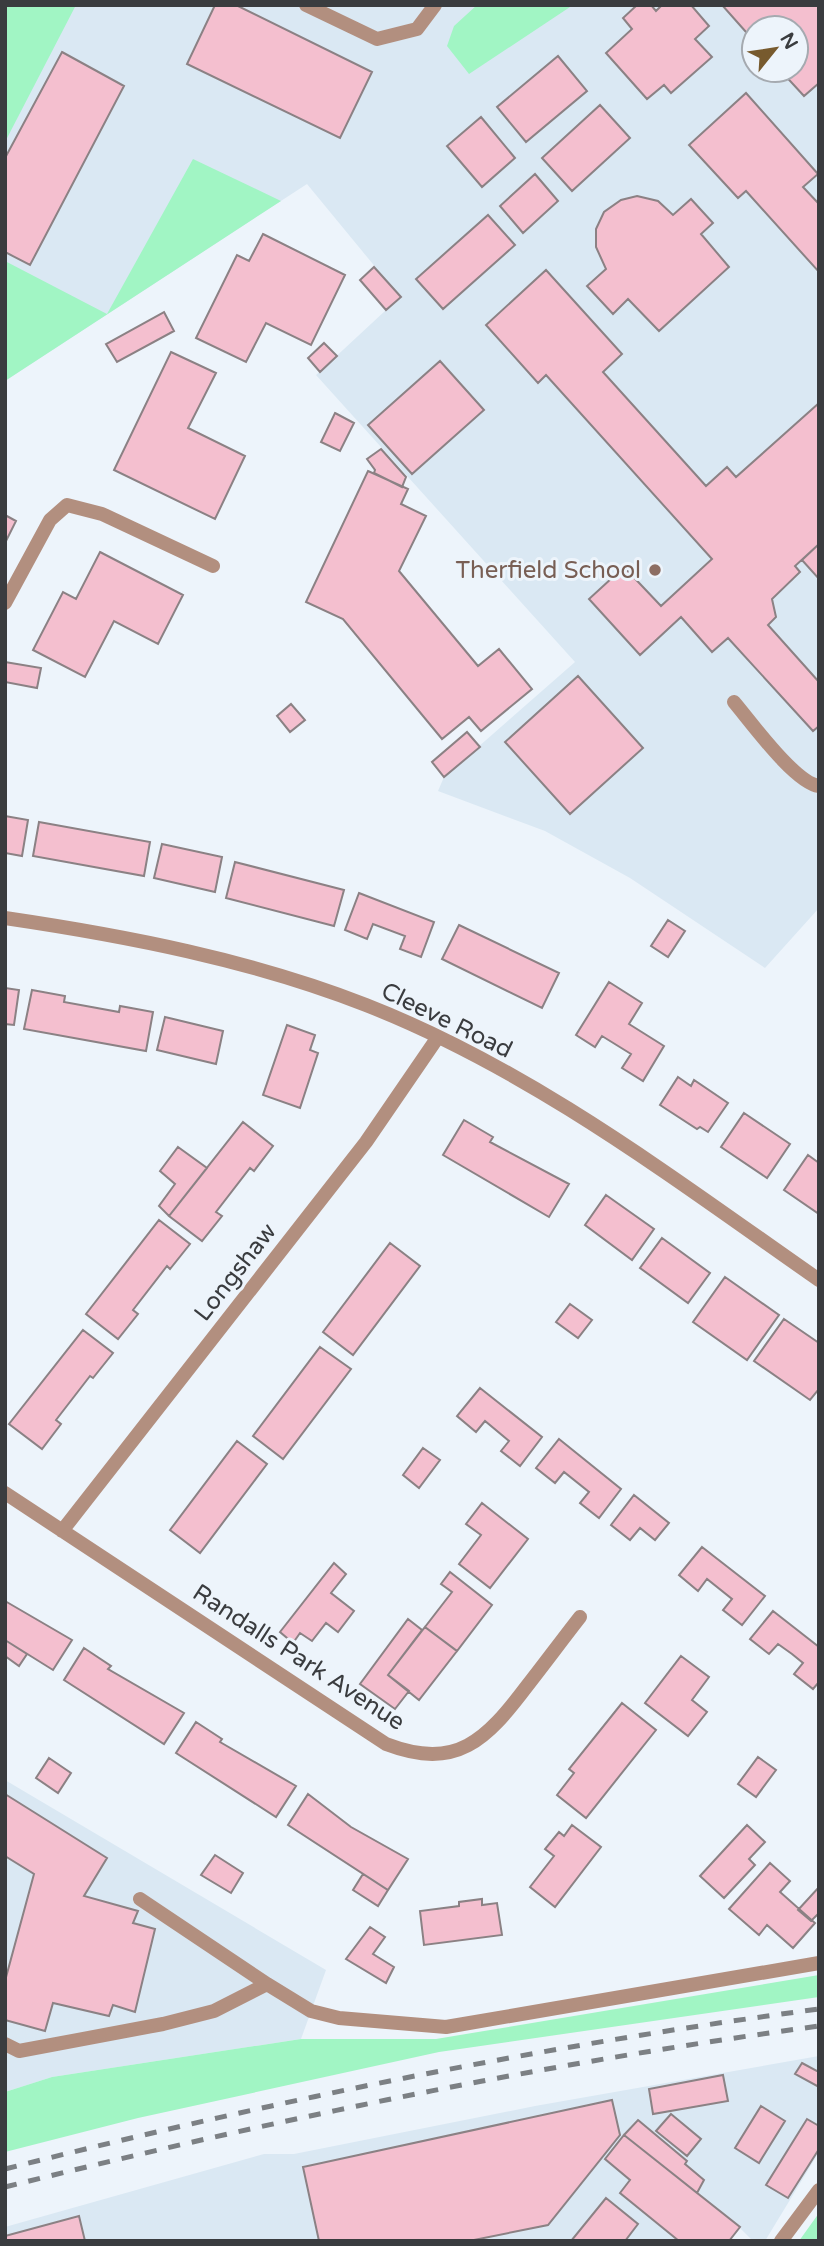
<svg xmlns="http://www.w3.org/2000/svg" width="824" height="2246" font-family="'Varela Round',sans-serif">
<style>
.built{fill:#dae8f3;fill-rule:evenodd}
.green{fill:#a1f5c4}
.building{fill:#f4bfcf;stroke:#8b8184;stroke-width:2}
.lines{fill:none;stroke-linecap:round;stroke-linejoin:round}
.service{stroke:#b28f7f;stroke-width:14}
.minor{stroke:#b28f7f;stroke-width:14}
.rail{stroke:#7c8084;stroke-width:5;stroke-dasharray:12 12;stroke-linecap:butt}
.education-dot{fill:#8d6e63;stroke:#edf4fb;stroke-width:2.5}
.labels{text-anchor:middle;stroke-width:6;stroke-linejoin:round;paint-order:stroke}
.education-label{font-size:24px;fill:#785e54;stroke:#edf4fb;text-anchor:end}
.street-label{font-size:24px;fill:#3a3c3f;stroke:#edf4fb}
</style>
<rect width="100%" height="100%" fill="#edf4fb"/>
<!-- built -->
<path class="built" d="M5 5H819V908L765 968 630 878 545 831 438 791 444 777 575 662 316 375 400 297 307 184 5 381ZM754 28H796V70H754Z
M5 1780 326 1970 301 2039 52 2077 5 2092Z
M819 2056V2152L765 2241H753L740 2228 729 2241H5V2227L264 2154H294L535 2106Z"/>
<!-- green -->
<path class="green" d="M5 5H76L5 142Z
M477 5H573L469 74 447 46 454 26Z
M193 159 281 201 5 381V261L107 314Z
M819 1975V1997L439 2052 138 2118 5 2152V2092L52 2077 301 2039H436Z
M819 2213V2241H799Z"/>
<!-- building -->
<path class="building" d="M215 5H236L372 72 340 138 187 64Z
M637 5H651L656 11 662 5H691L709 26 695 39 712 57 671 93 664 85 647 99 606 53 632 29 623 18Z
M722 5H819V83L804 96 780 70H796V28H754V41Z
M62 52 124 86 30 265 5 252V158Z
M558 56 587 91 526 142 497 107Z
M746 93 818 174 803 187 819 204V272L746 191 738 198 689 145Z
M600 105 630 138 572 191 542 158Z
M481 117 515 158 482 187 447 146Z
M535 174 558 201 523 233 500 206Z
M637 196 658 201 673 215 691 199 713 223 701 234 729 267 659 331 628 299 613 314 587 286 606 269 596 247V229L604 212 621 200Z
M488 215 515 245 443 309 416 279Z
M263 234 345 275 311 345 266 323 246 362 196 338 237 255 249 261Z
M374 267 401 297 386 310 360 280Z
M546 270 622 354 603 372 706 486 727 467 736 477 819 403V544L795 566 800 572 772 599 776 617 768 625 819 682V726L813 731 728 638 712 652 681 617 640 655 589 599 624 567 661 606 712 559 546 375 538 383 486 325Z
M164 312 174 331 117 362 106 344Z
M324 343 337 356 320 372 308 358Z
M171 352 216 373 188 428 245 456 215 519 114 470Z
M440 361 484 410 412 474 368 425Z
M335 413 354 423 340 451 321 442Z
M381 449 406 477 402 487 374 473 375 470 367 459Z
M368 471 408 489 401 504 426 516 399 571 478 666 499 649 532 689 481 731 469 717 442 739 343 619 306 602Z
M5 515 16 521 5 543Z
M819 544V579L802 560Z
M100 552 183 595 158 644 114 621 85 677 33 650 63 592 76 599Z
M5 662 41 668 37 688 5 682Z
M578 676 643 748 570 814 505 742Z
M291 704 305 720 290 732 277 716Z
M467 732 480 747 444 777 432 762Z
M5 816 28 820 22 856 5 853Z
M39 822 150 842 144 876 33 856Z
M162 844 222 857 215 892 154 878Z
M235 862 344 890 334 926 226 898Z
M359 893 434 922 421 957 400 949 405 936 373 924 367 939 345 930Z
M668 920 685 931 668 957 651 946Z
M459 925 559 973 542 1008 442 959Z
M609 982 642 1003 629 1024 664 1046 643 1081 622 1068 631 1054 602 1036 595 1047 576 1035Z
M5 988 19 990 14 1025 5 1024Z
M32 990 65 996 64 1002 119 1012 120 1006 153 1012 146 1051 24 1029Z
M165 1017 223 1031 216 1064 157 1050Z
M287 1025 315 1035 310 1050 318 1053 300 1108 263 1095Z
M678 1077 691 1086 694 1080 728 1103 708 1132 700 1127 697 1129 660 1105Z
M744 1113 790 1144 767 1178 721 1147Z
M464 1120 493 1137 490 1142 569 1184 549 1217 443 1155Z
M243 1122 273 1146 254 1171 250 1168 216 1212 222 1216 202 1241 169 1216Z
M178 1147 207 1168 169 1216 159 1206 175 1184 160 1171Z
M808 1155 819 1163V1214L784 1190Z
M606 1195 654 1229 632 1260 585 1225Z
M159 1220 190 1244 170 1269 167 1266 133 1310 138 1314 118 1339 86 1314Z
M662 1238 710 1273 688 1303 640 1268Z
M390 1243 420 1266 353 1355 323 1332Z
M725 1277 779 1315 747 1360 693 1322Z
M570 1304 592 1320 578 1338 556 1322Z
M784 1319 819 1343V1389L810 1400 754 1361Z
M83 1330 113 1353 93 1378 90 1376 56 1420 61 1424 42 1449 9 1424Z
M320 1347 351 1369 283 1459 253 1436Z
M480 1388 542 1437 520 1466 501 1451 509 1441 485 1421 476 1432 457 1416Z
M559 1439 621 1489 599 1518 580 1503 589 1492 564 1472 555 1483 536 1468Z
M237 1441 267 1464 200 1553 170 1530Z
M423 1448 440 1460 419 1488 403 1475Z
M634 1495 669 1523 655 1540 640 1528 630 1540 611 1525Z
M482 1503 528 1539 490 1588 459 1564 481 1535 466 1524Z
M702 1547 765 1596 742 1625 723 1610 732 1599 707 1579 698 1591 679 1575Z
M334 1563 346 1574 331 1593 354 1611 338 1632 326 1623 312 1641 300 1633 293 1643 280 1632Z
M450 1572 492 1605 457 1651 425 1627 452 1592 441 1584Z
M5 1601 72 1640 53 1670 5 1640Z
M773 1611 819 1647V1682L813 1689 794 1674 803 1663 792 1654 778 1644 769 1654 750 1639Z
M408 1619 422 1630 388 1675 409 1691 395 1709 360 1684Z
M425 1627 457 1651 419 1700 388 1675Z
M5 1640 27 1654 19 1666 5 1656Z
M84 1648 111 1666 108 1669 184 1713 164 1744 64 1680Z
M681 1656 709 1677 692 1700 707 1712 688 1736 645 1703Z
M622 1703 656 1730 586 1818 557 1795 574 1773 569 1769Z
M196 1722 222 1739 220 1742 296 1786 276 1817 176 1753Z
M758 1757 776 1770 756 1797 738 1784Z
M49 1758 71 1773 58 1793 36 1778Z
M5 1794 107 1858 84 1896 138 1911 133 1923 155 1929 135 2012 113 2005 109 2016 53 2003 45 2031 5 2020V1981L34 1874 5 1856Z
M308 1794 351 1827 408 1859 388 1890 288 1825Z
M572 1825 601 1847 555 1907 530 1887 554 1856 545 1849 559 1832 564 1836Z
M747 1825 765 1842 749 1859 755 1865 724 1898 700 1876Z
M215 1855 243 1873 231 1893 201 1875Z
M770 1863 790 1881 780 1892 815 1923 793 1948 767 1925 759 1935 729 1909Z
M363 1874 388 1890 378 1906 353 1890Z
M819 1887V1913L811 1921 798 1910Z
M482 1899V1905L497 1903 502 1935 424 1945 420 1911 459 1906V1902Z
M370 1927 385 1937 373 1954 394 1967 386 1983 346 1959Z
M802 2063 819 2072V2087L795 2074Z
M723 2075 728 2101 653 2114 649 2089Z
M612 2100 620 2135 548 2225 469 2241H319L303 2167Z
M761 2106 785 2121 759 2163 735 2148Z
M671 2114 701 2139 687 2156 656 2131Z
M807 2119 819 2126V2149L788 2198 766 2185Z
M638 2120 687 2161 685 2164 704 2180 697 2193 624 2135Z
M624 2135 740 2227 729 2241H679L620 2193 630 2180 605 2159Z
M606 2198 638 2224 625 2241H571Z
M79 2216 85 2241H5V2236Z"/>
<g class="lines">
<!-- service -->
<path class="service" d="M306 5 377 39 417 29 435 5
M5 603 50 520 67 505 102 514 213 566
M734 702C751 722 795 783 819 786
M140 1899 267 1984
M5 2044 19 2051 163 2024 214 2011 267 1984 311 2011 339 2018 446 2027 819 1963
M781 2241 819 2190"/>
<!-- minor -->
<path class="minor" d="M5 918C127 936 251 960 366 1005 532 1070 674 1179 819 1280
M5 1493 386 1744C457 1771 486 1740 527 1686 545 1663 562 1640 580 1617
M62 1531 366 1142 438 1037"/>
<!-- rail -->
<path class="rail" d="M5 2169C273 2101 545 2045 819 2009
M5 2187C273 2120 545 2063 819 2026"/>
</g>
<!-- markers -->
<circle class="education-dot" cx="655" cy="570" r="7"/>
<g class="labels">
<!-- education labels -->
<g class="education-label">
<text x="641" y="578">Therfield School</text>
</g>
<!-- street labels -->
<g class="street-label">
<text transform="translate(447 1020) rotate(26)" y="8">Cleeve Road</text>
<text transform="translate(235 1272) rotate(-52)" y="8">Longshaw</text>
<text transform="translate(299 1657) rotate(33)" y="8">Randalls Park Avenue</text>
</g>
</g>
<!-- border -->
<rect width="824" height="2246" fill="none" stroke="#3a3c3f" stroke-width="14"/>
<!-- north arrow -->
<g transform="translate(775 49) rotate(60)"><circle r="33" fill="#edf4fb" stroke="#a5aab0" stroke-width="2"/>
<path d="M0-5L12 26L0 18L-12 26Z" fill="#775a2e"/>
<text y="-10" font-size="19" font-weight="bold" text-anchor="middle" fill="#3a3c3f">N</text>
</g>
</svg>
